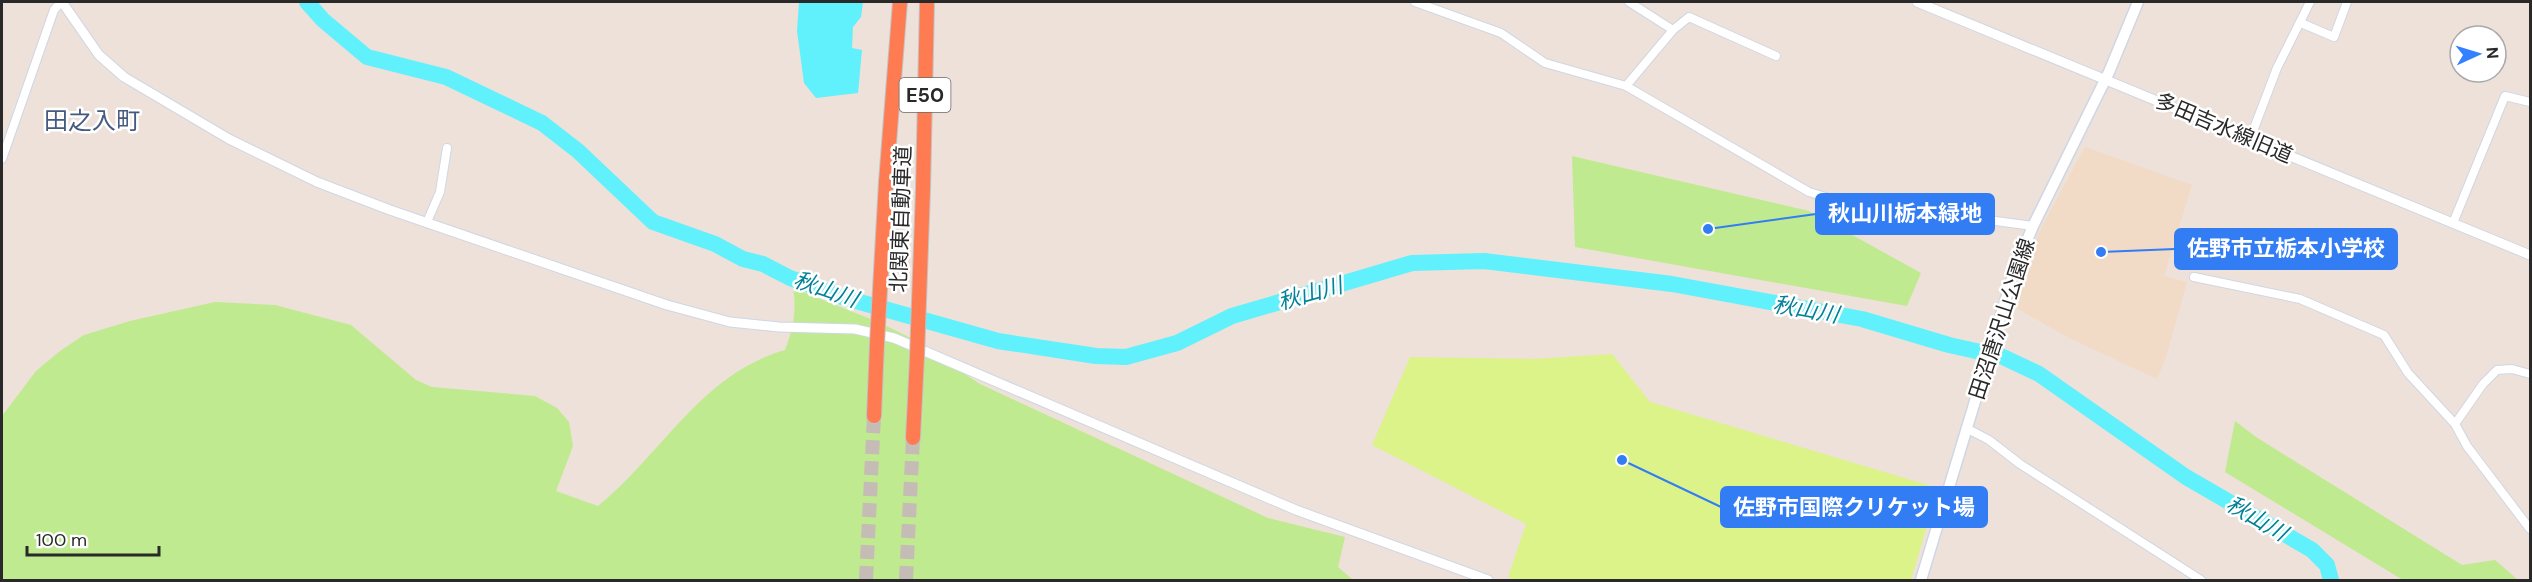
<svg xmlns="http://www.w3.org/2000/svg" width="2532" height="582" font-family="'DM Sans','Noto Sans JP',sans-serif">
<style>
.education{fill:#f1dbc6}
.green{fill:#c0ea8f}
.pitch{fill:#dbf389}
.water{fill:#60f1fc}
.lines{fill:none;stroke-linecap:round;stroke-linejoin:round}
.river{stroke:#60f1fc;stroke-width:16}
.motorway-tunnel{stroke:#c6bcb6;stroke-width:14;stroke-dasharray:14 7;stroke-linecap:butt}
.minor-casing{stroke:#ced7e4;stroke-width:10}
.tertiary-casing{stroke:#ced7e4;stroke-width:11}
.secondary-casing{stroke:#ced7e4;stroke-width:13}
.motorway-casing{stroke:#c3c3c3;stroke-width:16}
.minor{stroke:#fff;stroke-width:8}
.tertiary{stroke:#fff;stroke-width:9}
.secondary{stroke:#fff;stroke-width:10}
.motorway{stroke:#ff7c52;stroke-width:14}
.motorway-bridge-casing{stroke:#c3c3c3;stroke-width:16;stroke-linecap:butt}
.motorway-bridge{stroke:#ff7c52;stroke-width:14}
.labels{text-anchor:middle;stroke-width:5;stroke-linejoin:round;paint-order:stroke}
.shield{fill:#fff;stroke:#696969;stroke-width:1.5}
.shield-label{font-size:20px;font-weight:bold;fill:#292929}
.street-label{font-size:21px;fill:#292929;stroke:#fff}
.water-label{font-size:22px;font-style:italic;fill:#028197;stroke:#fff}
.quarter-label{font-size:24px;fill:#455a7f;stroke:#fff}
.leader{fill:none;stroke:#337df4;stroke-width:2}
.callout-dot{fill:#337df4;stroke:#fff;stroke-width:2}
.callout{fill:#337df4;stroke:#337df4;stroke-width:2}
.callout-label{font-size:22px;text-anchor:middle;font-weight:bold;fill:#fff}
</style>
<rect width="100%" height="100%" fill="#ede1d9"/>
<!-- education -->
<path class="education" d="M2085 147 2192 185 2164 276 2187 282 2166 357 2157 379 2067 337 2016 308 2013 298 2018 283 2041 228Z"/>
<!-- green -->
<path class="green" d="M1572 156 1809 211 1921 273 1907 306 1575 247Z
M793 288 878 322 907 336 980 384 1268 518 1345 537 1338 567 1353 580H2V416L36 371 60 351 84 335 130 321 215 302 275 305 351 325 416 380 432 387 535 396 557 408 569 422 573 446 556 491 598 506C662 454 701 374 785 350 793 329 797 310 793 288Z
M2235 421 2256 437 2462 565 2495 560 2518 580H2403L2225 472Z"/>
<!-- pitch -->
<path class="pitch" d="M1612 354 1650 402 1938 488 1911 580H1516L1508 577 1526 524 1372 445 1410 357 1534 359Z"/>
<!-- water -->
<path class="water" d="M799 2H863L861 17 853 27 852 48 862 50 858 93 816 98 804 83 797 31Z"/>
<g class="lines">
<!-- river -->
<path class="river" d="M307 2 323 20 367 57 446 77 542 123 578 151 653 222 715 244 743 259 763 264 790 278 842 297 998 341 1096 356 1126 357 1177 343 1232 316 1412 263 1484 261 1672 284 1862 319 1949 345 2003 357 2039 374 2186 477 2312 550 2327 565 2331 580"/>
<!-- motorway-tunnel -->
<path class="motorway-tunnel" d="M866 580 874 416
M906 580 913 438"/>
<defs>
<path id="minor" d="M1415 2 1501 33 1545 63 1626 86 1809 192 1832 199 2033 226
M1629 2 1673 30
M2301 23 2334 37 2347 2
M1626 86 1673 30 1689 17 1776 56
M2250 139 2277 68 2310 2
M2 159 54 10 61 2
M427 222 440 192 447 148
M2453 223 2505 96 2530 102
M2194 277 2300 299 2384 335 2408 373 2455 424 2467 446 2530 529
M2455 424 2483 384 2497 370 2512 369 2530 374
M1966 428 1989 440 2020 464 2201 580"/>
<path id="tertiary" d="M62 2 99 55 124 77 229 139 317 182 390 210 667 305 730 322 779 327 855 329 894 338 1296 510 1488 580
M1917 2 2530 255"/>
<path id="secondary" d="M1921 580 2014 272 2033 226 2109 72 2138 2"/>
<path id="motorway" d="M886 182 900 2
M923 189 927 2
M874 416 877 343
M913 438 917 357"/>
</defs>
<!-- minor casing -->
<use href="#minor" class="minor-casing"/>
<!-- tertiary casing -->
<use href="#tertiary" class="tertiary-casing"/>
<!-- secondary casing -->
<use href="#secondary" class="secondary-casing"/>
<!-- motorway casing -->
<use href="#motorway" class="motorway-casing"/>
<!-- minor -->
<use href="#minor" class="minor"/>
<!-- tertiary -->
<use href="#tertiary" class="tertiary"/>
<!-- secondary -->
<use href="#secondary" class="secondary"/>
<!-- motorway -->
<use href="#motorway" class="motorway"/>
<defs>
<path id="motorway-bridge" d="M877 343 886 182
M917 357 923 189"/>
</defs>
<!-- motorway-bridge casing -->
<use href="#motorway-bridge" class="motorway-bridge-casing"/>
<!-- motorway-bridge -->
<use href="#motorway-bridge" class="motorway-bridge"/>
</g>
<g class="labels">
<!-- shield labels -->
<rect class="shield" x="899.5" y="78" width="51" height="34" rx="4.5"/>
<g class="shield-label">
<text x="925" y="102">E50</text>
</g>
<!-- street labels -->
<g class="street-label">
<text transform="translate(2224 128) rotate(23)" y="7">多田吉水線旧道</text>
<text transform="translate(901 219) rotate(-88)" y="7">北関東自動車道</text>
<text transform="translate(2002 319) rotate(-72)" y="7">田沼唐沢山公園線</text>
</g>
<!-- water labels -->
<g class="water-label">
<text transform="translate(826 289) rotate(19)" y="8">秋山川</text>
<text transform="translate(1310 293) rotate(-16)" y="8">秋山川</text>
<text transform="translate(1806 309) rotate(10)" y="8">秋山川</text>
<text transform="translate(2257 518) rotate(30)" y="8">秋山川</text>
</g>
<!-- quarter labels -->
<g class="quarter-label">
<text x="92" y="129">田之入町</text>
</g>
</g>
<!-- callouts -->
<path class="leader" d="M1708 229L1816 214M2101 252L2175 249M1622 460L1721 507"/>
<g class="callout-dot">
<circle cx="1708" cy="229" r="6"/>
<circle cx="2101" cy="252" r="6"/>
<circle cx="1622" cy="460" r="6"/>
</g>
<g class="callout">
<rect x="1816" y="194" width="178" height="40" rx="6"/>
<rect x="2175" y="229" width="222" height="40" rx="6"/>
<rect x="1721" y="487" width="266" height="40" rx="6"/>
</g>
<g class="callout-label">
<text x="1905" y="221">秋山川栃本緑地</text>
<text x="2286" y="256">佐野市立栃本小学校</text>
<text x="1854" y="515">佐野市国際クリケット場</text>
</g>
<!-- border -->
<rect width="2532" height="582" fill="none" stroke="#292929" stroke-width="6"/>
<!-- north arrow -->
<g transform="translate(2478 54) rotate(86)"><circle r="28" fill="#ffffff" stroke="#a9a9a9" stroke-width="1.5"/>
<path d="M0-4.5L10 22L0 15L-10 22Z" fill="#3481ff"/>
<text y="-9" font-size="16" font-weight="bold" text-anchor="middle" fill="#292929">N</text>
</g>
<!-- scale -->
<path d="M27 546v9h132v-9" fill="none" stroke="#292929" stroke-width="3"/>
<text x="36" y="546" font-size="18" fill="#292929" stroke="#ffffff" stroke-width="4.5" paint-order="stroke">100 m</text>
</svg>
